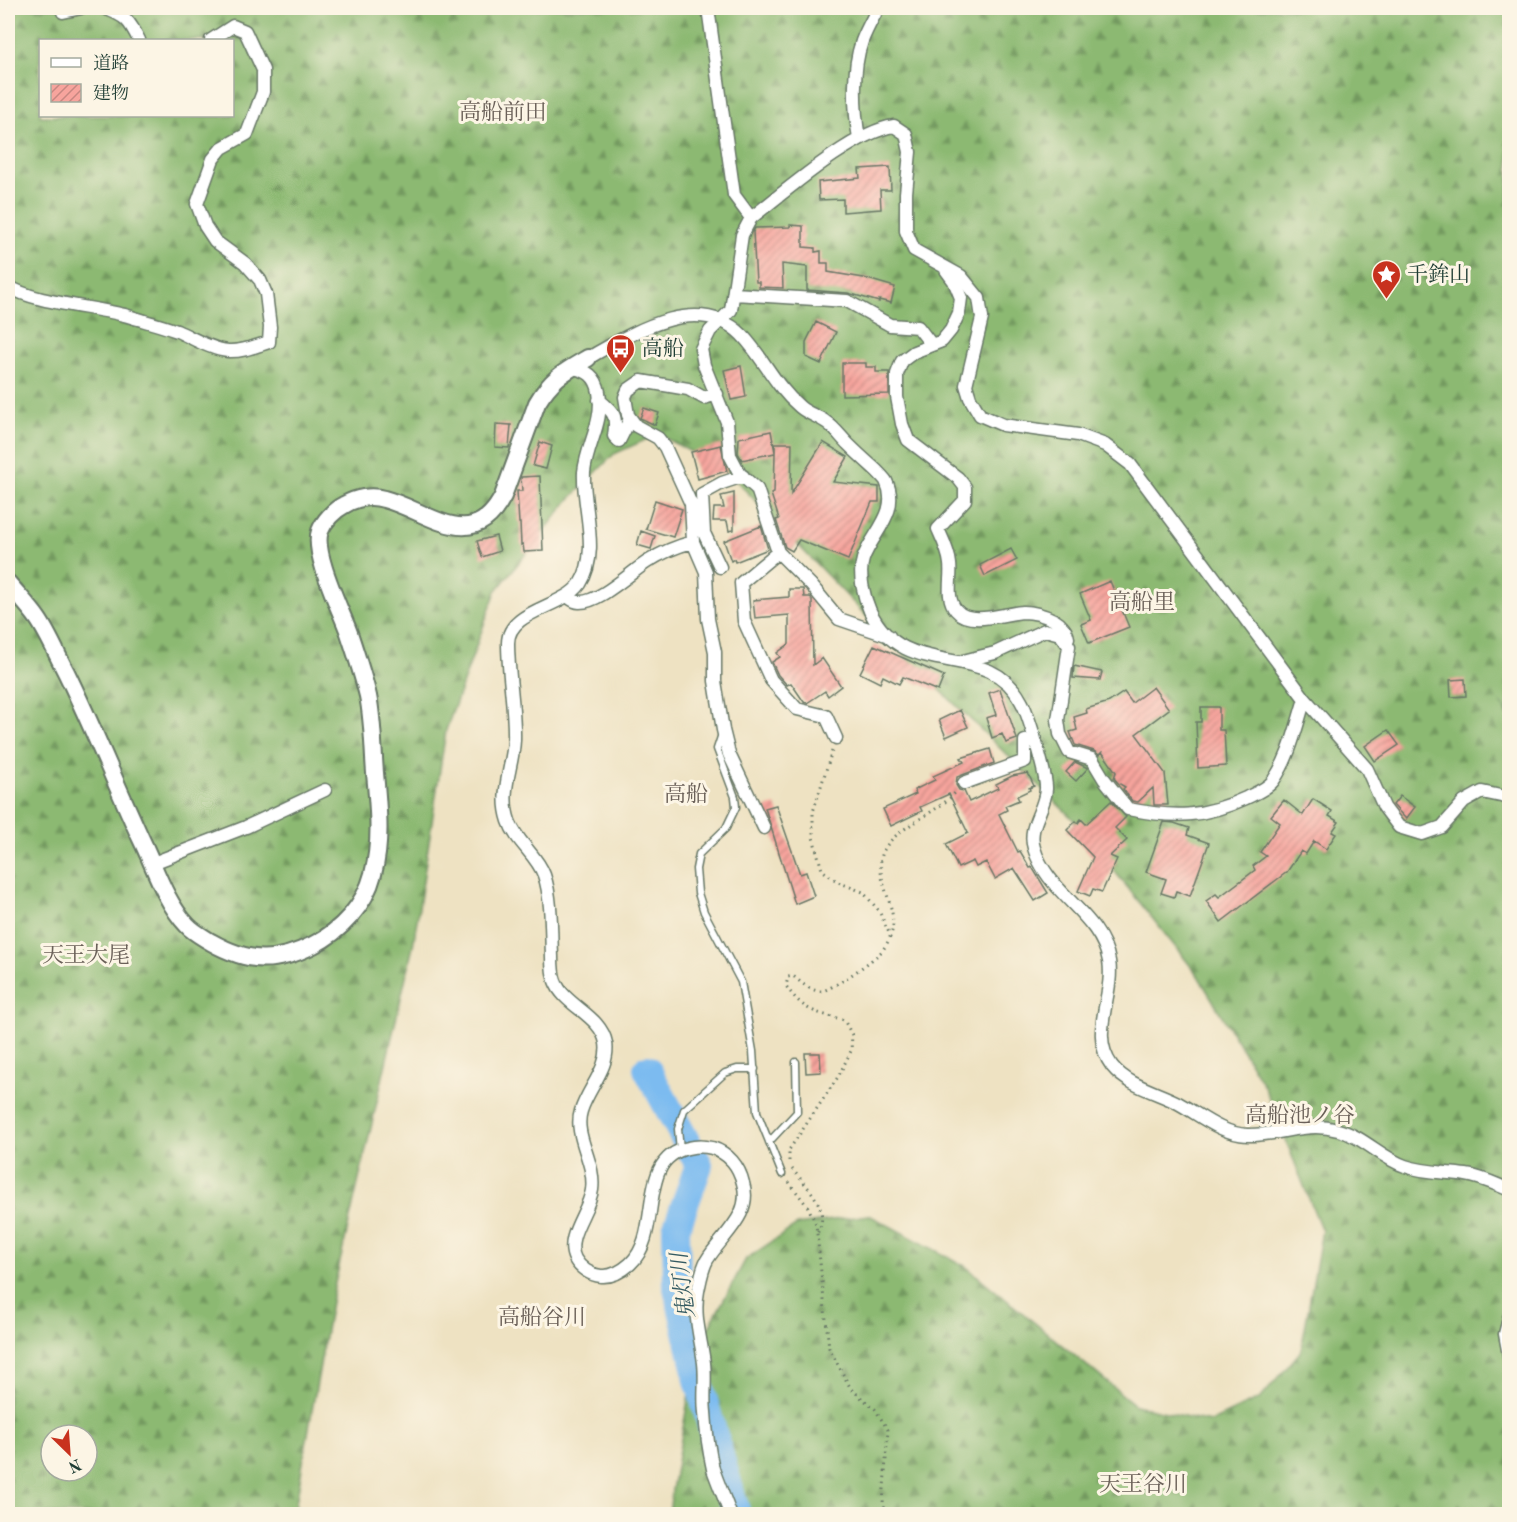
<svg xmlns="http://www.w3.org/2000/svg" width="1517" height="1522" font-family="'Old Standard TT','Noto Serif JP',serif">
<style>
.forest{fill:url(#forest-firs);stroke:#567b53;stroke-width:1.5;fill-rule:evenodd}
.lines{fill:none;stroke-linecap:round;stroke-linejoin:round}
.river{stroke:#7cbbf0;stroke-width:28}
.building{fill:url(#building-hatch)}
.service-casing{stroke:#677766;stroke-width:9}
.minor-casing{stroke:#677766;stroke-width:15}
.tertiary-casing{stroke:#677766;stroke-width:20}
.path{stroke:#677766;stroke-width:3;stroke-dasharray:1.5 4.5;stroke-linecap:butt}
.service{stroke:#fff;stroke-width:6}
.minor{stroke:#fff;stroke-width:12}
.tertiary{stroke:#fff;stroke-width:16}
.labels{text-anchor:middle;stroke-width:6;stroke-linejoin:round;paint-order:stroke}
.poi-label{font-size:21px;fill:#1f3d34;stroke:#fcf5e5;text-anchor:start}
.neighbourhood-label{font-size:22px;fill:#6b6159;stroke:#fcf5e5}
.water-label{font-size:22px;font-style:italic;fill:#365c63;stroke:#fcf5e5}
</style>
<defs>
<pattern id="forest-firs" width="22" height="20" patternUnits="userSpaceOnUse" patternTransform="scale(1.5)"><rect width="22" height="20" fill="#8cb972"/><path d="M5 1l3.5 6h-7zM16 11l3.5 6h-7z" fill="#72985e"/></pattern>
<pattern id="building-hatch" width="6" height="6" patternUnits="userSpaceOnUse" patternTransform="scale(1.5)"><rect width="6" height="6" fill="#f7a49d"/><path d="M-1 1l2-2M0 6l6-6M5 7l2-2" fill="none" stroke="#c78781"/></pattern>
</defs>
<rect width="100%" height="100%" fill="#fcf5e5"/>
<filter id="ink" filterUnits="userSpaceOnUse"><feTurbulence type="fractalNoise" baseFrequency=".0167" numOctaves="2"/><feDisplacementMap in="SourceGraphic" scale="12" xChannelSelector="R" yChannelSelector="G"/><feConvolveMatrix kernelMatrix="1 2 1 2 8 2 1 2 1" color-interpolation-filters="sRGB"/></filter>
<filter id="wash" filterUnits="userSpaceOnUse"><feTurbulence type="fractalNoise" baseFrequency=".008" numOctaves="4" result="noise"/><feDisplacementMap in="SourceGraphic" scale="24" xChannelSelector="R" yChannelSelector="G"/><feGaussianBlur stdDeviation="1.35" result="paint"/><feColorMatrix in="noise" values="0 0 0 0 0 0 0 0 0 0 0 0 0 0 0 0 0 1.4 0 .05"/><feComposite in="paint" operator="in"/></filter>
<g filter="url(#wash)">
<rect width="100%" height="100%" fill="#eee2c2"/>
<!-- forest -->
<path class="forest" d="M8 8H1509V713L1501 703 1510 717 1509 1514H669L672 1490 697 1349 746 1259 797 1225 869 1215 965 1266 1135 1405 1210 1422 1261 1398 1301 1351 1322 1231 1264 1086 1197 974 1072 818 896 647 728 472 658 434 614 454 569 500 496 591 446 730 413 946 332 1296 294 1514H8ZM40 40H232V116H40ZM51 1435H87V1471H51Z"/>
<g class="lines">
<!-- river -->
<path class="river" d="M647 1069 699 1165 676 1229 677 1288 698 1380 737 1514"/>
</g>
<g id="blocks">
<!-- building -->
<path class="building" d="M890 167 891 190H880L881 209 843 212V199L819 200 818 182 860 178 859 169Z
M790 225 803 226V247L815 248V252L821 251V263H828V272L864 278 895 287 891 303 879 300V302L848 293 807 290V267L782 264 783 288 759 287V282H756L753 232 755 228 790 227Z
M816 322 836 332 821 364 806 357V342Z
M842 363H866V367H876V372H889V394L842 395Z
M741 366 746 397 731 400 724 370Z
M644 408 659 413 655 425 640 418Z
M496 424 511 425 509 448 495 447Z
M771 431 775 452V443H792L791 494 823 442 848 457 833 482 879 487V502H872L848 560 799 540 792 551 785 547 776 520 779 519 771 494 774 493 775 453 742 460 738 453 739 438Z
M540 442 552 446 546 469 533 466Z
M721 445 727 471 698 479 691 452Z
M540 476 543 551 524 552 523 544 521 545 520 523H519L517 491H522L521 477Z
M734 493V530L729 531 727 521H713L714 508H724L721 496Z
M655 500 682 509 673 537 646 529Z
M761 526 768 549 735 562 734 559 731 561 724 541Z
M641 531 655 536 651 549 637 545Z
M496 536 500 551 482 557 477 541Z
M1011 549 1017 560 985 576 980 565Z
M1110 581 1129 627 1089 643 1081 624 1091 620 1080 594Z
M789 589H803L804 597H810L812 600 813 665 822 658 841 686 828 696 825 691 807 703 804 702 791 683 787 685 778 675 772 662 780 657 777 653 789 644V615L755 618 753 600 789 597Z
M874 645 944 676 938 691 903 677 899 684 883 676 880 683 860 673Z
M1074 666 1102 672 1100 680 1073 678Z
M1465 679 1466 696 1451 697 1450 680Z
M1153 687 1169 709 1136 734 1165 773 1168 805H1154L1153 788 1138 802 1132 801 1123 789 1125 787 1118 783 1114 778 1116 772 1102 752 1099 755 1094 751 1075 745 1070 732 1077 730 1074 717 1087 713 1086 709 1109 702 1124 692 1132 703Z
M1000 689 1017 739 1006 743 1002 734 992 738 986 718 996 715 989 693Z
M1201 707H1219V730H1224L1226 766 1198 768 1196 722H1201Z
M960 710 968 727 946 737 939 720Z
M1388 730 1399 745 1375 761 1365 746Z
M990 749 994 763 957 777 956 785 959 790 964 791 969 802 998 788 996 784 1012 776 1028 773 1034 786 1029 788 1030 790 1017 796 1019 800 1005 806 1007 810 999 814 1018 852 1020 851 1030 868 1032 867 1048 893 1035 901 1014 868 995 879 986 862 976 867 973 861 958 868 946 844 968 833 949 794 920 807 922 811 891 826 883 809 916 794 914 790 935 780 933 776 964 762 961 758Z
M1075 762 1088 768 1076 781 1066 772Z
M1400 796 1415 807 1406 819 1393 805Z
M1313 799 1332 811 1329 816 1339 822 1332 832 1336 834 1326 849 1314 841 1306 854 1301 851 1287 872 1221 922 1206 901 1216 894 1219 897 1255 870 1253 866 1266 856 1260 852 1280 823 1271 816 1284 800 1303 815Z
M1111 801 1126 817 1115 828 1127 840 1110 856 1117 859 1102 892 1093 889 1090 896 1078 891 1093 857 1067 830 1076 821 1078 823 1081 819 1086 824Z
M776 805 800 874 806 872 814 896 795 904 765 808Z
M1164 822 1174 823 1189 828 1187 835 1209 843 1190 896 1176 891 1174 897 1161 893 1166 879 1146 872Z
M805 1053H820L821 1072 806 1073Z"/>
</g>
</g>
<g filter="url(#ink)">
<use href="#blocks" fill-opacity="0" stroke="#677766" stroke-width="1.5"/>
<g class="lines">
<defs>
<path id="service" d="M722 734 717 749 735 797 736 807 726 828 699 854 696 869 698 893 704 912 741 982 753 1051 757 1112 782 1174
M769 1142 797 1112 796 1062
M680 1150 678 1129 684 1110 725 1073 737 1069H755"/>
<path id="minor" d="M62 8 63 12 81 8
M104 8C126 16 129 20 139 40
M708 8 734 195 751 218
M859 138C854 110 852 69 862 41 866 30 873 18 878 8
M946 270 954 281 961 298 959 313 951 330 942 341 914 352 902 361 897 374V397L902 424 908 440 958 478 965 487V500L938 529C943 540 949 552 950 564 952 579 945 597 956 610 970 627 1005 613 1023 612 1035 612 1044 615 1054 620 1061 624 1067 631 1068 638
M8 286C33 303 96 307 128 316 144 321 161 325 177 331 193 338 210 349 228 351 242 352 256 346 269 342L270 327 266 294 260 280 245 263 215 241 205 226 197 204 213 159 222 148 247 134 263 92V70L245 31 233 26 211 40
M734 294 847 301 890 325 918 327 931 344
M588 358C631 334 698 291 742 335 764 358 774 385 800 407 808 414 818 416 826 422 834 427 841 437 848 444 857 453 866 461 876 470 879 473 884 478 886 481 901 512 872 533 863 559 858 575 864 597 870 611 905 685 987 637 1021 701 1028 712 1047 777 1046 789 1045 810 1027 826 1034 848 1047 894 1101 914 1109 961 1115 995 1088 1034 1112 1066 1128 1086 1157 1092 1178 1103 1200 1115 1222 1134 1247 1135 1279 1136 1305 1121 1338 1130 1363 1136 1381 1158 1405 1166 1425 1173 1446 1172 1466 1175 1481 1177 1495 1184 1510 1190
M572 368C587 370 596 376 599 392 604 422 587 444 584 472 582 507 601 551 580 584 563 608 508 610 508 643 508 675 515 708 514 740 513 767 499 792 509 821 516 842 537 855 544 875 552 898 551 932 552 957 552 965 552 973 555 981 564 1006 601 1015 606 1043 610 1067 588 1088 581 1111 573 1136 596 1162 592 1190 589 1212 564 1237 575 1259 580 1268 590 1275 601 1276 612 1277 622 1271 630 1264 664 1233 635 1159 688 1148 696 1146 704 1146 712 1148 728 1153 739 1166 743 1183 753 1215 722 1235 707 1260 702 1269 700 1281 698 1291 693 1316 701 1338 704 1363 706 1380 703 1396 705 1412 706 1430 709 1451 713 1469 718 1484 725 1499 730 1514
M717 394 704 398 688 389 641 381 628 390 625 397 628 415 636 426 658 438 665 447 691 504 693 542 706 572 708 619 715 652V681L723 730 729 754 764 828
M599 400C615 413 617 416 614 436L619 441 630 419
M778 552 741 583 744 621 771 680 797 709 826 716 836 738
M720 567 704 533 702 494 722 483 743 476
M567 596C571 599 574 602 579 602 599 603 630 573 647 562 661 553 677 546 693 542
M889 636 839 619 811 585 778 552 757 489 740 474 730 455 727 422 704 365 701 349 710 331 731 310 742 235 751 218C786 191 853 132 894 126L906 134 910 152 906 193V231L914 250 961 276 979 298 982 318 966 385 970 398 980 415 1003 425 1078 435 1105 445 1130 464 1305 699 1367 769 1384 807 1399 827 1422 834 1442 827 1464 802 1482 792 1510 798
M963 661 995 653 1045 630 1060 634 1069 646 1058 720 1060 734 1069 752 1092 759 1104 779 1128 809C1174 818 1203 818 1246 798 1254 794 1267 789 1273 781 1290 757 1296 727 1305 699
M964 783 1025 761V741L1034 739
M153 863 246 827 325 790
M1510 1315 1505 1334 1510 1360"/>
<path id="tertiary" d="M8 583C18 595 29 606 38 619 49 635 57 655 66 672 93 727 116 785 142 841 155 868 166 903 187 925 193 932 203 937 211 942 248 963 275 964 313 945 341 931 365 905 373 874 382 841 378 807 375 773 373 748 373 721 368 696 363 675 356 654 349 633 341 610 312 553 320 531 324 521 334 510 344 505 356 498 371 495 384 499 427 510 473 556 503 496L537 403C552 378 564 372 588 358"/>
</defs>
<!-- service casing -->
<use href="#service" class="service-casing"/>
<!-- minor casing -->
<use href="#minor" class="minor-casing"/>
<!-- tertiary casing -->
<use href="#tertiary" class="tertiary-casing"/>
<!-- path -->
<path class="path" d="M832 751 813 812V837L822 870 838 882 863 892 879 911 890 935
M789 1161V1150L838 1077 851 1051 852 1035 844 1020C815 1012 804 1012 786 986L788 977 793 976C802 983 810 991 821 991 831 991 875 959 882 951 888 943 894 931 893 921 892 898 873 872 884 850 895 828 937 813 955 793
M792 1169C808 1188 833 1210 816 1235
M789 1182 808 1207 816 1224 829 1348 851 1389 875 1409 888 1430 883 1503 886 1514"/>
<!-- service -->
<use href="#service" class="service"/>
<!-- minor -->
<use href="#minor" class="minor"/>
<!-- tertiary -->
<use href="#tertiary" class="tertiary"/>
</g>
</g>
<!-- icons -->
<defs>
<symbol id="sight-pin" viewBox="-11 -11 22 30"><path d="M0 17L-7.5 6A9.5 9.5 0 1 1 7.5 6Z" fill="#c8321e" stroke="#fcf5e5"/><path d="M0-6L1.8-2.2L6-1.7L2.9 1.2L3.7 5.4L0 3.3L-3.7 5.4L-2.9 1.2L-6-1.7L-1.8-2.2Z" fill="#fff"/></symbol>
<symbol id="bus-pin" viewBox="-11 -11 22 30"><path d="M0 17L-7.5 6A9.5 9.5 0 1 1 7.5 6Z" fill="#c8321e" stroke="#fcf5e5"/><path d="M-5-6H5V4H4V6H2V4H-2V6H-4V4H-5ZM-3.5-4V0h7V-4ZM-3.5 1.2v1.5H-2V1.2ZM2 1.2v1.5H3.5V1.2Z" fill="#fff"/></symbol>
</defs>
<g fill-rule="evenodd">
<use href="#sight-pin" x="1370" y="258" width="33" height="45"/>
<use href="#bus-pin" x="604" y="332" width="33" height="45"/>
</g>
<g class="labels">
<!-- poi labels -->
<g class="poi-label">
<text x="1407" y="281">千鉾山</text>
<text x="642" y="355">高船</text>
</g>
<!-- neighbourhood labels -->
<g class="neighbourhood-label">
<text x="503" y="119">高船前田</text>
<text x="1142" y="609">高船里</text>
<text x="686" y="801">高船</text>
<text x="86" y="962">天王大尾</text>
<text x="1300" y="1122">高船池ノ谷</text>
<text x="542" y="1324">高船谷川</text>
<text x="1143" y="1491">天王谷川</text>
</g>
<!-- water labels -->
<g class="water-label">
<text transform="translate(682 1286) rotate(-97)" y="8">鬼灯川</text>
</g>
</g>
<!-- margin -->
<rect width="1517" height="1522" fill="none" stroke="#fcf5e5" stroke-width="30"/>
<!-- legend -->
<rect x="39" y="39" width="195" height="78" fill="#fcf5e5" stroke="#a4ab9e" stroke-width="1.5"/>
<rect x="51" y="58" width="30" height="9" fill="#ffffff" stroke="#a4ab9e" stroke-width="1.5"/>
<text x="93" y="69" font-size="18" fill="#1f3d34">道路</text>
<rect x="51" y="84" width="30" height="18" fill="url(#building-hatch)" stroke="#a4ab9e" stroke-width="1.5"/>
<text x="93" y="99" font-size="18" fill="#1f3d34">建物</text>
<!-- north arrow -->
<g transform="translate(69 1453) rotate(155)"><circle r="28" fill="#fcf5e5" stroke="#a4ab9e" stroke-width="1.5"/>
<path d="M0-4.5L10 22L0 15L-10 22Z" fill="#c8321e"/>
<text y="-9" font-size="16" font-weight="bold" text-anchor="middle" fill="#1f3d34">N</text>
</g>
</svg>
